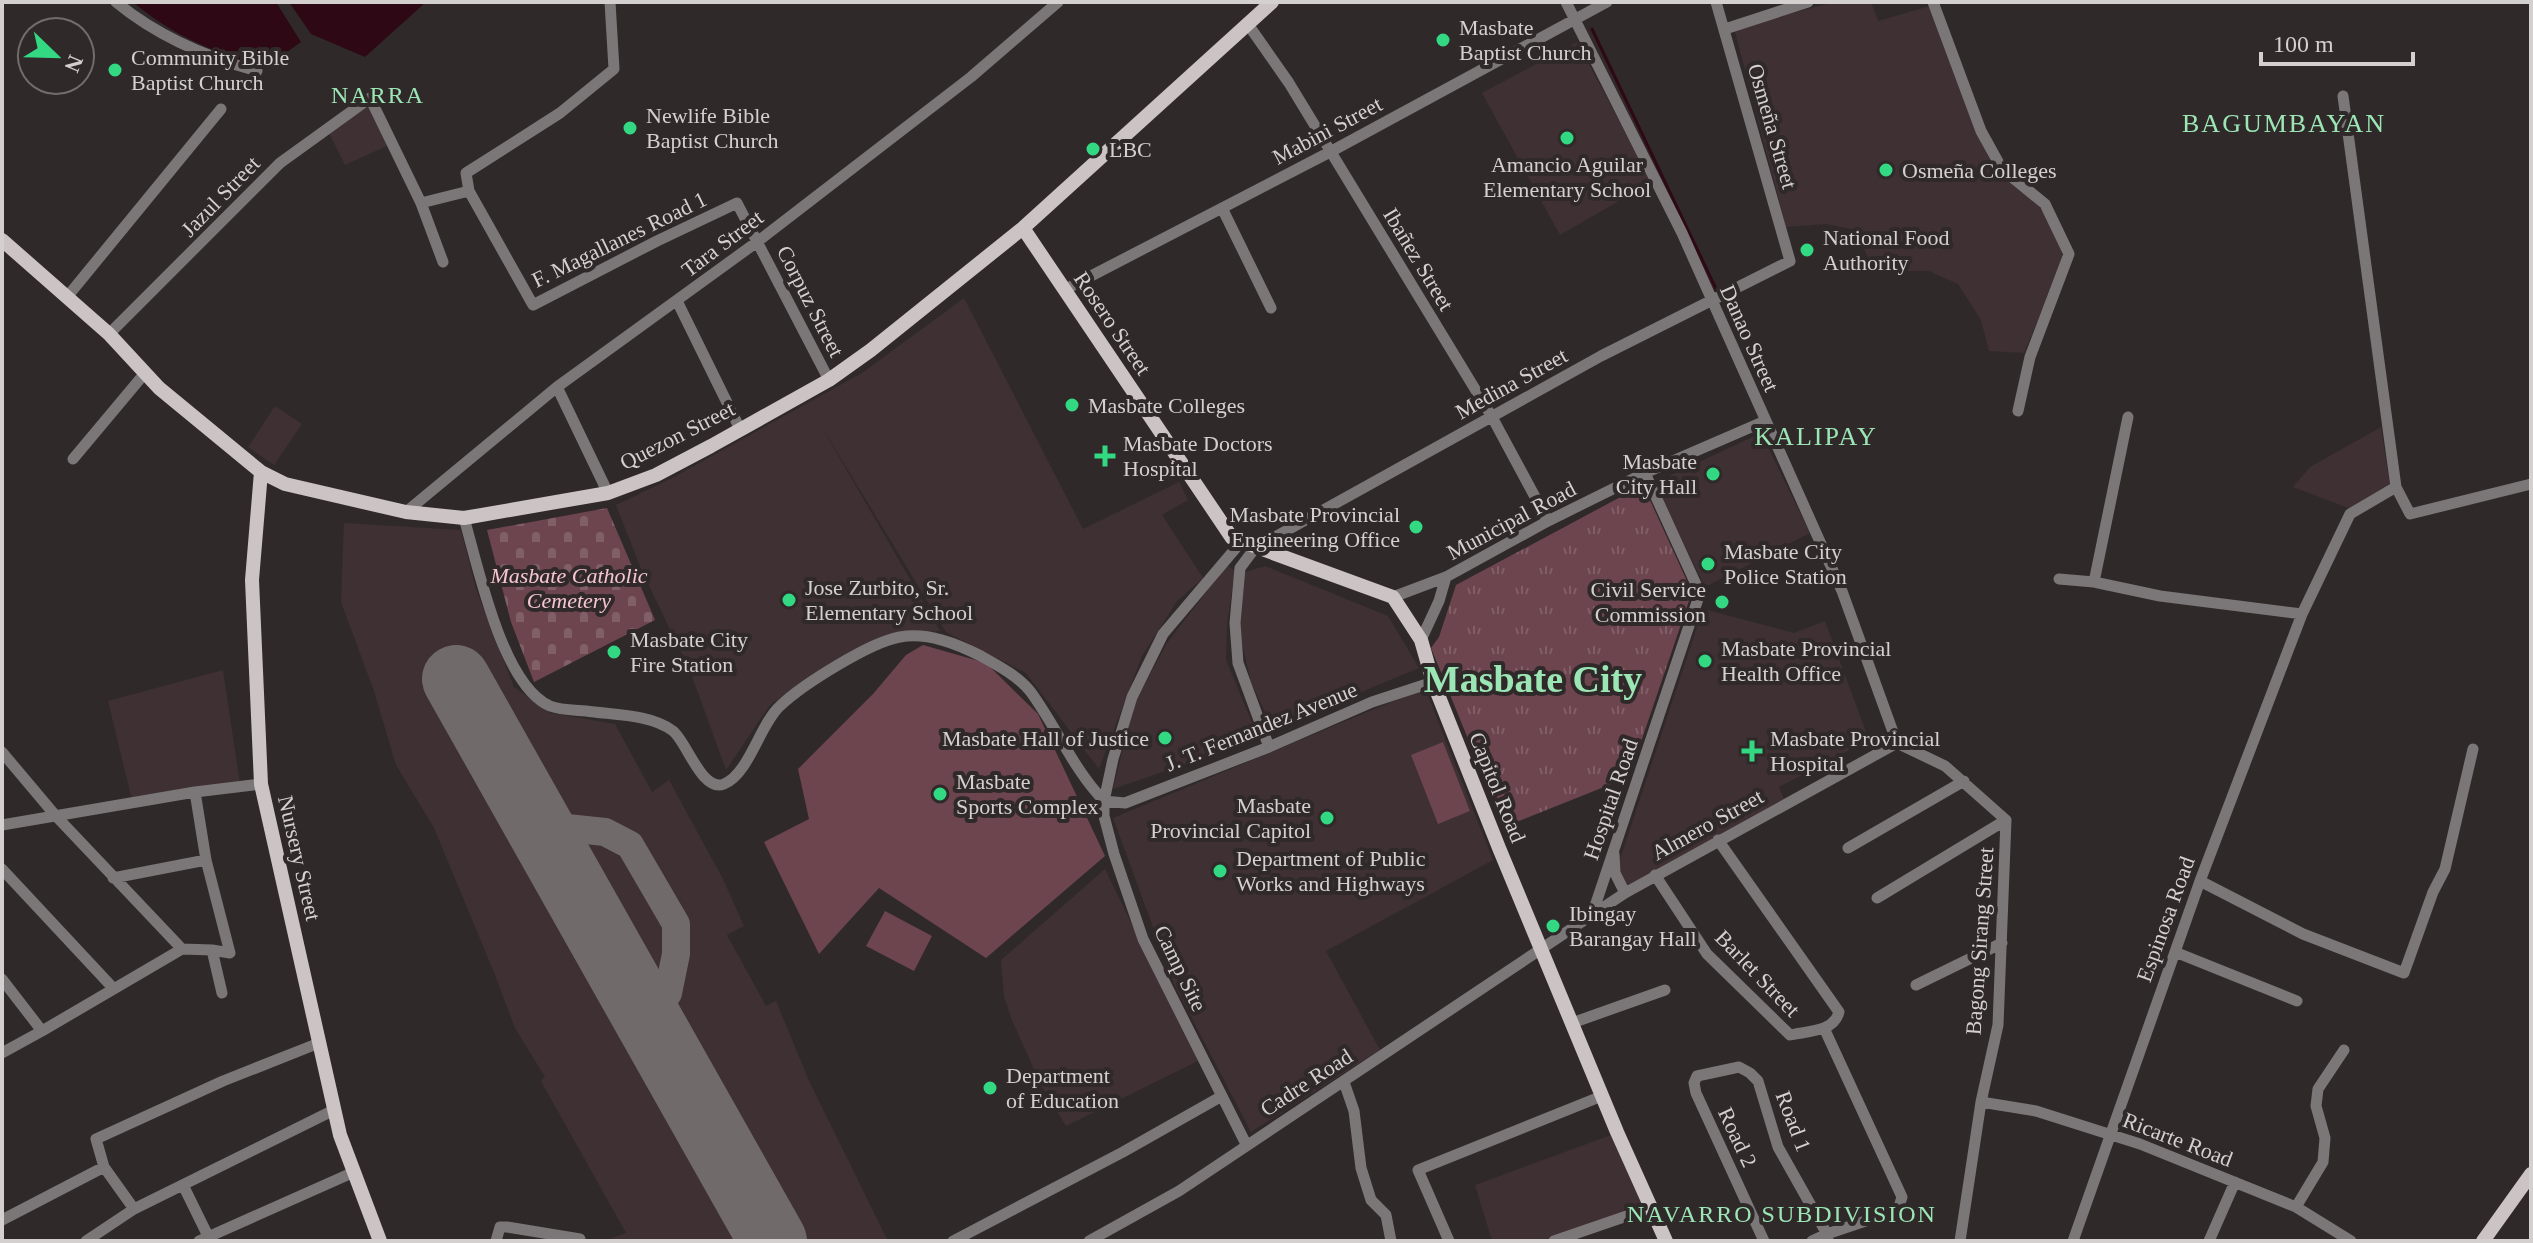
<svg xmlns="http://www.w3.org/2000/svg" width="2533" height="1243" font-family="'Times New Roman',serif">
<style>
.built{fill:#3e3033}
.grass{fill:#6d454f}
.cemetery{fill:url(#cemetery-stones)}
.park{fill:url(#park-tufts)}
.water{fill:#2e0814}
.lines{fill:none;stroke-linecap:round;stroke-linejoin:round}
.stream{stroke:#2e0814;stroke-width:3}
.taxiway{stroke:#706a6b;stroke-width:28}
.runway{stroke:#706a6b;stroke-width:68}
.minor{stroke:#7b7778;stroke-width:11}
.major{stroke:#ccc3c5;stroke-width:14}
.poi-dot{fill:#33d882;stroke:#30292a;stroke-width:3}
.labels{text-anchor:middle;stroke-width:8;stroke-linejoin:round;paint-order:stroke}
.poi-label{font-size:22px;fill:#d5d0d0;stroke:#30292a;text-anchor:start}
.street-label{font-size:22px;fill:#d5d0d0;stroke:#30292a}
.park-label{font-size:22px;font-style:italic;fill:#f6c6d0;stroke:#30292a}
.neighbourhood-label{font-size:24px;letter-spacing:2px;fill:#9ce6b5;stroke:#30292a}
.quarter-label{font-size:26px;letter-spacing:2px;fill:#9ce6b5;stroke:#30292a}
.town-label{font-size:38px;font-weight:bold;fill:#9ce6b5;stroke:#30292a}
</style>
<defs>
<pattern id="cemetery-stones" width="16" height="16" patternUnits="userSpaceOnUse" patternTransform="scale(2)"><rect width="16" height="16" fill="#6d454f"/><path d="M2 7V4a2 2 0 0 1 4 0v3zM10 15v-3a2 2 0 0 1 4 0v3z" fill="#815f67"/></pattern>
<pattern id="park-tufts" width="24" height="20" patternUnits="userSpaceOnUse" patternTransform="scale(2)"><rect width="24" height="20" fill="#6d454f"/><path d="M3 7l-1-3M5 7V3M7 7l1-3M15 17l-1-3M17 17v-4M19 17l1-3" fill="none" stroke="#815f67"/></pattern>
</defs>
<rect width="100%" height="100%" fill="#30292a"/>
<!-- built -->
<path class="built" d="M1835 2H1871L1878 21 1930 6 1990 160 2009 180 2035 199 2050 224 2062 248 2061 265 2024 353 1989 351 1981 320 1958 284 1929 271H1874L1856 230 1826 224 1786 227 1734 28Z
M1577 42 1652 182 1560 235 1482 93Z
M369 106 389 145 345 165 329 133Z
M964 298 1083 529 1179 482 1188 500 1162 515 1203 578 1177 601 1142 656 1099 769 1026 673 946 632 820 424 940 631 881 637 841 658 791 690 770 705 726 770 690 671 641 569 616 505 672 478 862 373Z
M275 406 302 424 274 465 248 447Z
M2381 427 2390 487 2351 509 2293 487 2310 467Z
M1761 433 1810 533 1705 587 1654 483Z
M344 523 461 530 476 589 514 687 551 713 615 724 652 792 669 780 723 879 744 926 727 935 766 1006 776 1001 810 1083 888 1241H611L610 1239 626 1233 541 1081 545 1077 515 1028 493 970 434 828 396 765 374 691 341 602Z
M1227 565 1235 571 1227 624 1226 660 1259 739 1113 789 1134 704 1167 643Z
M1265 566 1388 616 1419 668 1273 729 1251 682 1239 630 1245 572Z
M1703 609 1794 633 1825 621 1869 740 1779 787 1784 799 1626 887 1618 865Z
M223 670 240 784 132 800 108 701Z
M1425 688 1493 860 1326 951 1380 1050 1251 1132 1174 984 1113 818Z
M1105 869 1198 1061 1066 1126 1041 1085 1012 1020 1004 996 1001 960Z
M1611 1135 1645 1207 1544 1241H1492L1475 1185Z"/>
<!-- grass -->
<path class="grass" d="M923 645 986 663 1038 714 1105 856 986 958 879 888 819 954 764 842 809 819 798 769 873 694 906 655Z
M1443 742 1470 811 1438 824 1411 755Z
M885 911 932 936 914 971 866 946Z"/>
<!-- cemetery -->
<path class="cemetery" d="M607 508 655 620 534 682 511 622 487 530Z"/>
<!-- park -->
<path class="park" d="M1643 485 1692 592 1629 777 1504 827 1431 648 1439 637 1456 585Z"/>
<!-- water -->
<path class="water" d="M133 2H276L301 42 265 68C215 52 174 37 133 2Z
M289 2H426L365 57 311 34Z"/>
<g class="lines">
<!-- stream -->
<path class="stream" d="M1592 29 1718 293"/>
<!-- taxiway -->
<path class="taxiway" d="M534 817 567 828
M552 850C555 841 557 832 567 828L605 832 630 845 676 924V954L668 993 653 1017 652 1026
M635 996 654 999 668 993"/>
<!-- runway -->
<path class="runway" d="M456 679 773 1241"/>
<!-- minor -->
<path class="minor" d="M116 2C157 36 206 57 257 71
M610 2 614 69 560 113 466 173 469 191 533 305 657 241 737 203 829 380
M1566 2 1682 233 1842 591 1897 743
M1933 2 1981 131 2002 169 2045 204 2069 254 2030 357 2018 411
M1247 23 1289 83 1492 417 1548 521
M1725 29 1808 2
M2343 96 2396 487
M421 203 469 191
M1222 208 1271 308
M1064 290 1330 152 1607 2
M67 297 221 109
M677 301 740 429
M109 334 280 163 370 98 421 203 443 262
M557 387 608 493
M73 459 145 373
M406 512 557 387 757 242 971 77 1058 2
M464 518C478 566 502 685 550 706 560 710 575 710 586 711 613 715 651 714 673 731 687 742 702 793 724 784 749 774 760 724 780 706 802 685 870 642 900 637 928 632 957 644 981 656 997 665 1018 676 1030 691 1056 726 1073 769 1104 801
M1241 542 1163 634 1132 697 1113 759 1104 801V816L1114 854 1143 939 1246 1144
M2059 579 2094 582 2160 596 2302 614
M2094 582 2128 417
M1393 597 1446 577 1548 521 1645 473 1765 421
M1421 640 1439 601 1446 577
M1897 743 1945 766 2006 820 1998 1025 1981 1102 1960 1241
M1269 747 1238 663 1235 623 1240 568 1255 548 1601 356 1790 261 1716 2
M2 752 55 815 182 949
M195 792 206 860
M1104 801 1125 803 1269 747 1372 702 1433 682
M2 825 195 792 261 784
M1848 848 1964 781
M1614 854 1615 873 1625 893
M2 869 114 989
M1655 875 1707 954 1790 1035C1808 1031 1834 1032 1839 1012L1718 840
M113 878 206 860 230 953 212 950
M2200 881 2303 934 2404 973 2433 892 2445 869 2473 749
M1877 898 2006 820
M1592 915 1700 593 1645 473
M2175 952 2297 1001
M2 979 42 1031 182 949 212 950 222 993
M1916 985 2002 943
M1572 1023 1665 990
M1824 1028 1902 1197 1898 1210 1827 1234 1828 1238
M2 1053 42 1031
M1344 1082 1354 1111 1361 1168 1371 1200 1386 1215 1391 1241
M1981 1102 2036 1111 2140 1144 2296 1207 2351 1241
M104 1167 134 1209
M183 1185 208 1236
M2296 1207 2323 1162 2325 1138 2316 1106 2318 1089 2344 1050
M2 1220 104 1167 96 1139 223 1081 319 1043
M86 1241 134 1209 334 1110
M199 1241 354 1172
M496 1241 500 1227H507L580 1239
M953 1241 1123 1152 1222 1096
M1089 1241 1179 1191 1625 893 1897 743
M1449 1241 1418 1170 1602 1096
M1554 1241 1653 1207
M1764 1241 1696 1093 1694 1083 1697 1076 1739 1067 1750 1073 1758 1081 1778 1147 1827 1234 1812 1241
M2073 1241 2200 881 2302 614 2350 514 2396 487 2410 514 2531 484
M2209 1241 2235 1182"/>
<!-- major -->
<path class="major" d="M1023 228 1232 538 1393 597 1421 640 1433 682 1499 848 1617 1132 1666 1241
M2 240 109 334 159 388 261 472 285 484 406 512 464 518 608 493 656 475 711 446 829 380 871 350 1023 228 1272 2
M261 472 252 580 261 784 340 1135 380 1241
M2483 1241 2531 1174"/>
</g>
<!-- markers -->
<g class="poi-dot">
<circle cx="1443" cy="40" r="8"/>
<circle cx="115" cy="70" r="8"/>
<circle cx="630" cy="128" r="8"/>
<circle cx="1567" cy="138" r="8"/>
<circle cx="1093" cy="149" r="8"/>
<circle cx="1886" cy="170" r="8"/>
<circle cx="1807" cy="250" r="8"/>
<circle cx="1072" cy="405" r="8"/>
<path d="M1101 444h8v8h8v8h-8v8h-8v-8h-8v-8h8z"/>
<circle cx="1713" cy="474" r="8"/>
<circle cx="1416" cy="527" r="8"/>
<circle cx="1708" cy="564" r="8"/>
<circle cx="789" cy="600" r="8"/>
<circle cx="1722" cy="602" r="8"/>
<circle cx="614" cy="652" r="8"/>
<circle cx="1705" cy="661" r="8"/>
<circle cx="1165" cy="738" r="8"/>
<path d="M1748 739h8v8h8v8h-8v8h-8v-8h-8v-8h8z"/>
<circle cx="940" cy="794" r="8"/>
<circle cx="1327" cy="818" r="8"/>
<circle cx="1220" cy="871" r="8"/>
<circle cx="1553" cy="926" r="8"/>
<circle cx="990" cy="1088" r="8"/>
</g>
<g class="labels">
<!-- poi labels -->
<g class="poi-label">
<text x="1459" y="35">Masbate<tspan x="1459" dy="25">Baptist Church</tspan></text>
<text x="131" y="65">Community Bible<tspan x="131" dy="25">Baptist Church</tspan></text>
<text x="646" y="123">Newlife Bible<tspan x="646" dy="25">Baptist Church</tspan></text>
<text x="1109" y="157">LBC</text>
<text x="1567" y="172" text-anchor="middle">Amancio Aguilar<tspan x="1567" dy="25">Elementary School</tspan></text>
<text x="1902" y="178">Osmeña Colleges</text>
<text x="1823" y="245">National Food<tspan x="1823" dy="25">Authority</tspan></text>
<text x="1088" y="413">Masbate Colleges</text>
<text x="1123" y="451">Masbate Doctors<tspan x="1123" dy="25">Hospital</tspan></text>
<text x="1697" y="469" text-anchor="end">Masbate<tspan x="1697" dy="25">City Hall</tspan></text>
<text x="1400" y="522" text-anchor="end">Masbate Provincial<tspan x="1400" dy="25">Engineering Office</tspan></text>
<text x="1724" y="559">Masbate City<tspan x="1724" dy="25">Police Station</tspan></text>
<text x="805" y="595">Jose Zurbito, Sr.<tspan x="805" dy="25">Elementary School</tspan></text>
<text x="1706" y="597" text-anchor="end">Civil Service<tspan x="1706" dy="25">Commission</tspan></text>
<text x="630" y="647">Masbate City<tspan x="630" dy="25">Fire Station</tspan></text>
<text x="1721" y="656">Masbate Provincial<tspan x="1721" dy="25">Health Office</tspan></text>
<text x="1149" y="746" text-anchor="end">Masbate Hall of Justice</text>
<text x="1770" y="746">Masbate Provincial<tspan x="1770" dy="25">Hospital</tspan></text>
<text x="956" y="789">Masbate<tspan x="956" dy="25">Sports Complex</tspan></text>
<text x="1311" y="813" text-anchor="end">Masbate<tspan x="1311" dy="25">Provincial Capitol</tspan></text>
<text x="1236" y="866">Department of Public<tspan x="1236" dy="25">Works and Highways</tspan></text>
<text x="1569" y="921">Ibingay<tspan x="1569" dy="25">Barangay Hall</tspan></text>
<text x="1006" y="1083">Department<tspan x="1006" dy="25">of Education</tspan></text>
</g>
<!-- street labels -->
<g class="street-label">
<text transform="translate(1773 126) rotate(74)" y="8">Osmeña Street</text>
<text transform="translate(1327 130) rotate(-28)" y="8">Mabini Street</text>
<text transform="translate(220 196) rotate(-46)" y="8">Jazul Street</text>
<text transform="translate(619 239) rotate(-26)" y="8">F. Magallanes Road 1</text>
<text transform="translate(722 243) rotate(-37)" y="8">Tara Street</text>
<text transform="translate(1419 259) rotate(59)" y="8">Ibañez Street</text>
<text transform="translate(811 301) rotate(63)" y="8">Corpuz Street</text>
<text transform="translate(1113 323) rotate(56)" y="8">Rosero Street</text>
<text transform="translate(1750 338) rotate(66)" y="8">Danao Street</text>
<text transform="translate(1511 383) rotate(-29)" y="8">Medina Street</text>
<text transform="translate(677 435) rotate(-27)" y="8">Quezon Street</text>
<text transform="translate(1511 520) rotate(-28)" y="8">Municipal Road</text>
<text transform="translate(1261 726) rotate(-22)" y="8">J. T. Fernandez Avenue</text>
<text transform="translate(1498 787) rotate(68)" y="8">Capitol Road</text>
<text transform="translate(1610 799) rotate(-71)" y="8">Hospital Road</text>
<text transform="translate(1707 824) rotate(-29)" y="8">Almero Street</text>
<text transform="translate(300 858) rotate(77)" y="8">Nursery Street</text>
<text transform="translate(2165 919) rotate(-70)" y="8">Espinosa Road</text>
<text transform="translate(1979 941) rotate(-86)" y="8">Bagong Sirang Street</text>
<text transform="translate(1181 968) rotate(64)" y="8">Camp Site</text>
<text transform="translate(1758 973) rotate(46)" y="8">Barlet Street</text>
<text transform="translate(1306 1082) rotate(-33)" y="8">Cadre Road</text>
<text transform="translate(1794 1121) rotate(69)" y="8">Road 1</text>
<text transform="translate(1738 1137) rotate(65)" y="8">Road 2</text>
<text transform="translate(2178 1139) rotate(21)" y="8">Ricarte Road</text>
</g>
<!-- park labels -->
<g class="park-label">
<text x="569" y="583">Masbate Catholic<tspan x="569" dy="25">Cemetery</tspan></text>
</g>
<!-- neighbourhood labels -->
<g class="neighbourhood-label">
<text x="378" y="103">NARRA</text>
<text x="1782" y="1222">NAVARRO SUBDIVISION</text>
</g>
<!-- quarter labels -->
<g class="quarter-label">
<text x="2284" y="132">BAGUMBAYAN</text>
<text x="1816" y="445">KALIPAY</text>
</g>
<!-- town labels -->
<g class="town-label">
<text x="1533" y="692">Masbate City</text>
</g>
</g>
<!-- border -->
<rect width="2533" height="1243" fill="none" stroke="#d5d0d0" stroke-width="8"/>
<!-- north arrow -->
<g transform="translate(56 56) rotate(113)"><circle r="38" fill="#30292a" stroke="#726c6c" stroke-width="2"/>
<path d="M0-6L14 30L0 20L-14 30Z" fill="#33d882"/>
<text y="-12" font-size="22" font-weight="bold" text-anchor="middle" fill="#d5d0d0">N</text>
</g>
<!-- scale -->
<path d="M2261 52v12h152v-12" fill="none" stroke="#d5d0d0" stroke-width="4"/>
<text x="2273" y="52" font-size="24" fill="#d5d0d0" stroke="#30292a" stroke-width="6" paint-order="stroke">100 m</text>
</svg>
